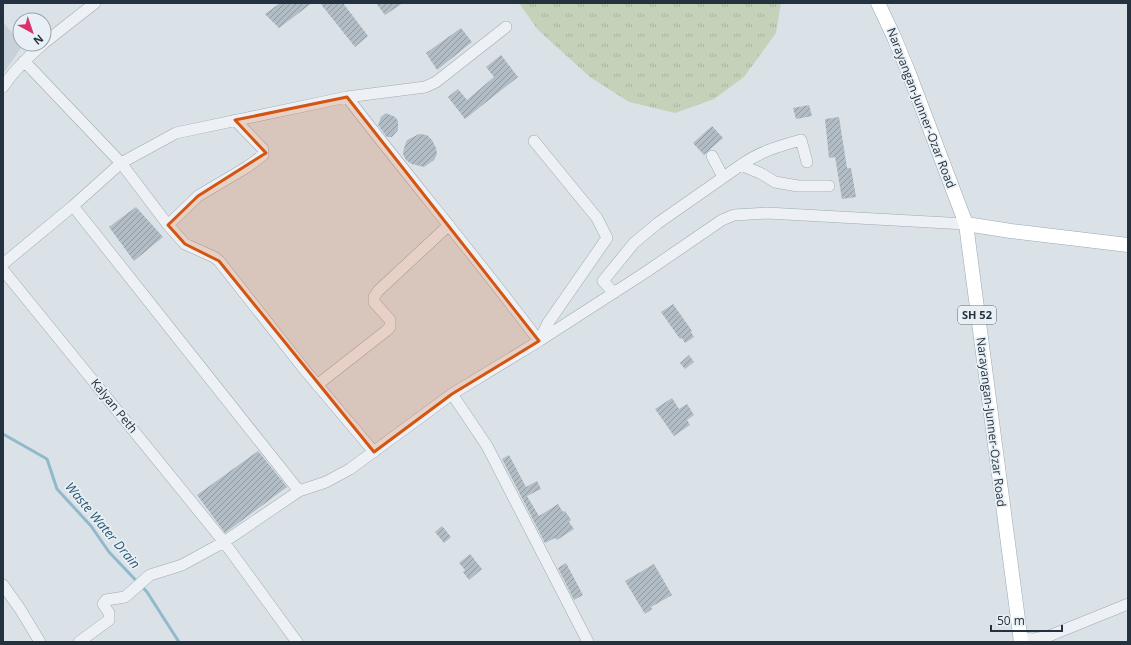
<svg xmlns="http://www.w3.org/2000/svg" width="1131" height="645" font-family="'Open Sans',sans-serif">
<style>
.built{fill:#c8d1d9}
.grass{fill:url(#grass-tufts)}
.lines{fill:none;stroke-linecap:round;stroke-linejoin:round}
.stream{stroke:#91b9cb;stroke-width:3}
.building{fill:url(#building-hatch)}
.minor-casing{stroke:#9faab1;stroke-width:12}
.major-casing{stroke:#98a9b4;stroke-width:15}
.minor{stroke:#edf1f5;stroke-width:11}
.major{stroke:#fff;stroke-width:14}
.marked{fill:#d45511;fill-opacity:0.2;stroke:#d45511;stroke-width:3;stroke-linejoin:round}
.labels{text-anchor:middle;stroke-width:3.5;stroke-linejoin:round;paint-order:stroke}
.shield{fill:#e9f0f5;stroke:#5e6b75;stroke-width:1}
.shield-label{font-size:11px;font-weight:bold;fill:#23323e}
.street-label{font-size:12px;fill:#23323e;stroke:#e9f0f5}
.water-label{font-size:13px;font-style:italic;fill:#2a5a75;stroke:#e9f0f5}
</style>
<defs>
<pattern id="grass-tufts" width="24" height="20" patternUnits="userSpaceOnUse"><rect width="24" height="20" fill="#c5d2ba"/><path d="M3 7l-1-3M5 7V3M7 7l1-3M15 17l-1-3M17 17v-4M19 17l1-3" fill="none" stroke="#a9b5a1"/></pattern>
<pattern id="building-hatch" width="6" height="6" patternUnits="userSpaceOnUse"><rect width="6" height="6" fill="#b1bcc4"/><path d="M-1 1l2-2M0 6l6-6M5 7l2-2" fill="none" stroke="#9099a1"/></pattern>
</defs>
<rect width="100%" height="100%" fill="#dae2e7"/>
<!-- built -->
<path class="built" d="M3 22 20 42V44L23 45 3 74Z"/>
<!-- grass -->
<path class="grass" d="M519 3H781L776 33 744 77 714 99 675 113 629 102 590 77 538 30Z"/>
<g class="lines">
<!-- stream -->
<path class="stream" d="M3 434 47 459 57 489 91 526 109 552 147 592 179 642"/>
</g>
<!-- building -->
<path class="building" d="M280 3H312L279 28 265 14Z
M320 3H343L368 36 355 47Z
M376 3H403L385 15Z
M461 28 472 42 437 70 426 53Z
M501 55 518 77 465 119 448 97 458 89 467 100 494 77 486 67Z
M809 105 812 116 796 119 793 108Z
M386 113 395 117 398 121V130L392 137H387L378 125 381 117Z
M839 117 847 168H851L856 197 842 199 835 157 829 158 825 119Z
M712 126 723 138 704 155 693 143Z
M419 134 427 135 432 140 436 148 437 154 434 160 424 167 412 164 406 160 403 154 404 148 407 140Z
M136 207 163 237 134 261 109 227Z
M673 304 692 331 691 332 694 337 685 343 682 338 680 339 661 312Z
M689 355 694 362 685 369 680 363Z
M672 398 679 409 687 404 694 415 687 420 690 425 674 436 655 409Z
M258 451 287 487 225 533 197 495Z
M509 455 526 487 537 481 541 489 527 496 539 516 558 504 563 512 565 511 571 520 569 522 574 529 557 540 555 538 545 543 502 459Z
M442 526 451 537 444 543 435 532Z
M470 554 482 569 469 580 463 572 465 570 459 563Z
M566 563 583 595 574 600 558 568Z
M654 564 672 595 651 607 652 609 645 614 625 581Z"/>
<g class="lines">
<defs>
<path id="minor" d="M44 43 95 3
M3 87C14 70 28 57 43 44
M347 97 425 87 436 82 506 27
M712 156 723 177
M741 165C759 152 779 146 801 140L807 162
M73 206 299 491
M168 225 198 196 247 167 263 155V149L235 120
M3 264 73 206 121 163 24 61
M3 270 224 542 297 642
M614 293 603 281 634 243 658 223 741 165 762 174 775 182 798 186H829
M317 385 386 331 390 327V320L374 302V297L378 291 449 225
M452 394 487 446 588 642
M374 452 304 369 219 261 214 257 185 244 168 225 121 163 176 133 347 97C410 179 477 258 539 341L548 323 607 238 597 218 534 141
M3 585 20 609 40 642
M1021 638 1034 639 1049 636 1128 604
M79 642 109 620V613L103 604 106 600 125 597 150 575 182 565 224 542 299 491 326 482 350 469 452 394 539 341 646 272 722 220 734 215 767 213 966 224"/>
<path id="major" d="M878 3 894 37 908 71 966 224 1021 642
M966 224 1011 231 1128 245"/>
</defs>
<!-- minor casing -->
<use href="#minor" class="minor-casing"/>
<!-- major casing -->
<use href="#major" class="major-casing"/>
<!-- minor -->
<use href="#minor" class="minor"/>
<!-- major -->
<use href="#major" class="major"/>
</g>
<!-- marked area -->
<path class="marked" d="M347 97 539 341 452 394 374 452 219 261 185 244 168 225 198 196 266 153 235 120Z"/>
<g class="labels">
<!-- shield labels -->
<rect class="shield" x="958" y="306" width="38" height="18" rx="3"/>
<g class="shield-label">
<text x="977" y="319">SH 52</text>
</g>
<!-- street labels -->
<g class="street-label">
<text transform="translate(921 108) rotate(69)" y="4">Narayangan-Junner-Ozar Road</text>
<text transform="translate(114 406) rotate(51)" y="4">Kalyan Peth</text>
<text transform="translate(991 422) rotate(83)" y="4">Narayangan-Junner-Ozar Road</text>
</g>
<!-- water labels -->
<g class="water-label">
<text transform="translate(103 525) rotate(50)" y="5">Waste Water Drain</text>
</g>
</g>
<!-- border -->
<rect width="1131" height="645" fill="none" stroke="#23323e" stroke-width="8"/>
<!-- north arrow -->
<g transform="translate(32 32) rotate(140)"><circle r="19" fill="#e9f0f5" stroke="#9aa4ac"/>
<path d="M0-3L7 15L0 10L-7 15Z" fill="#db306b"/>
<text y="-6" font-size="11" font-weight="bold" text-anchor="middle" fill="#23323e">N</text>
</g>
<!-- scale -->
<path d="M991 625v6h71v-6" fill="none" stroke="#23323e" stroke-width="2"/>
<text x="997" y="625" font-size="12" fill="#23323e" stroke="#e9f0f5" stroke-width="3" paint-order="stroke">50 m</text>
</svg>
